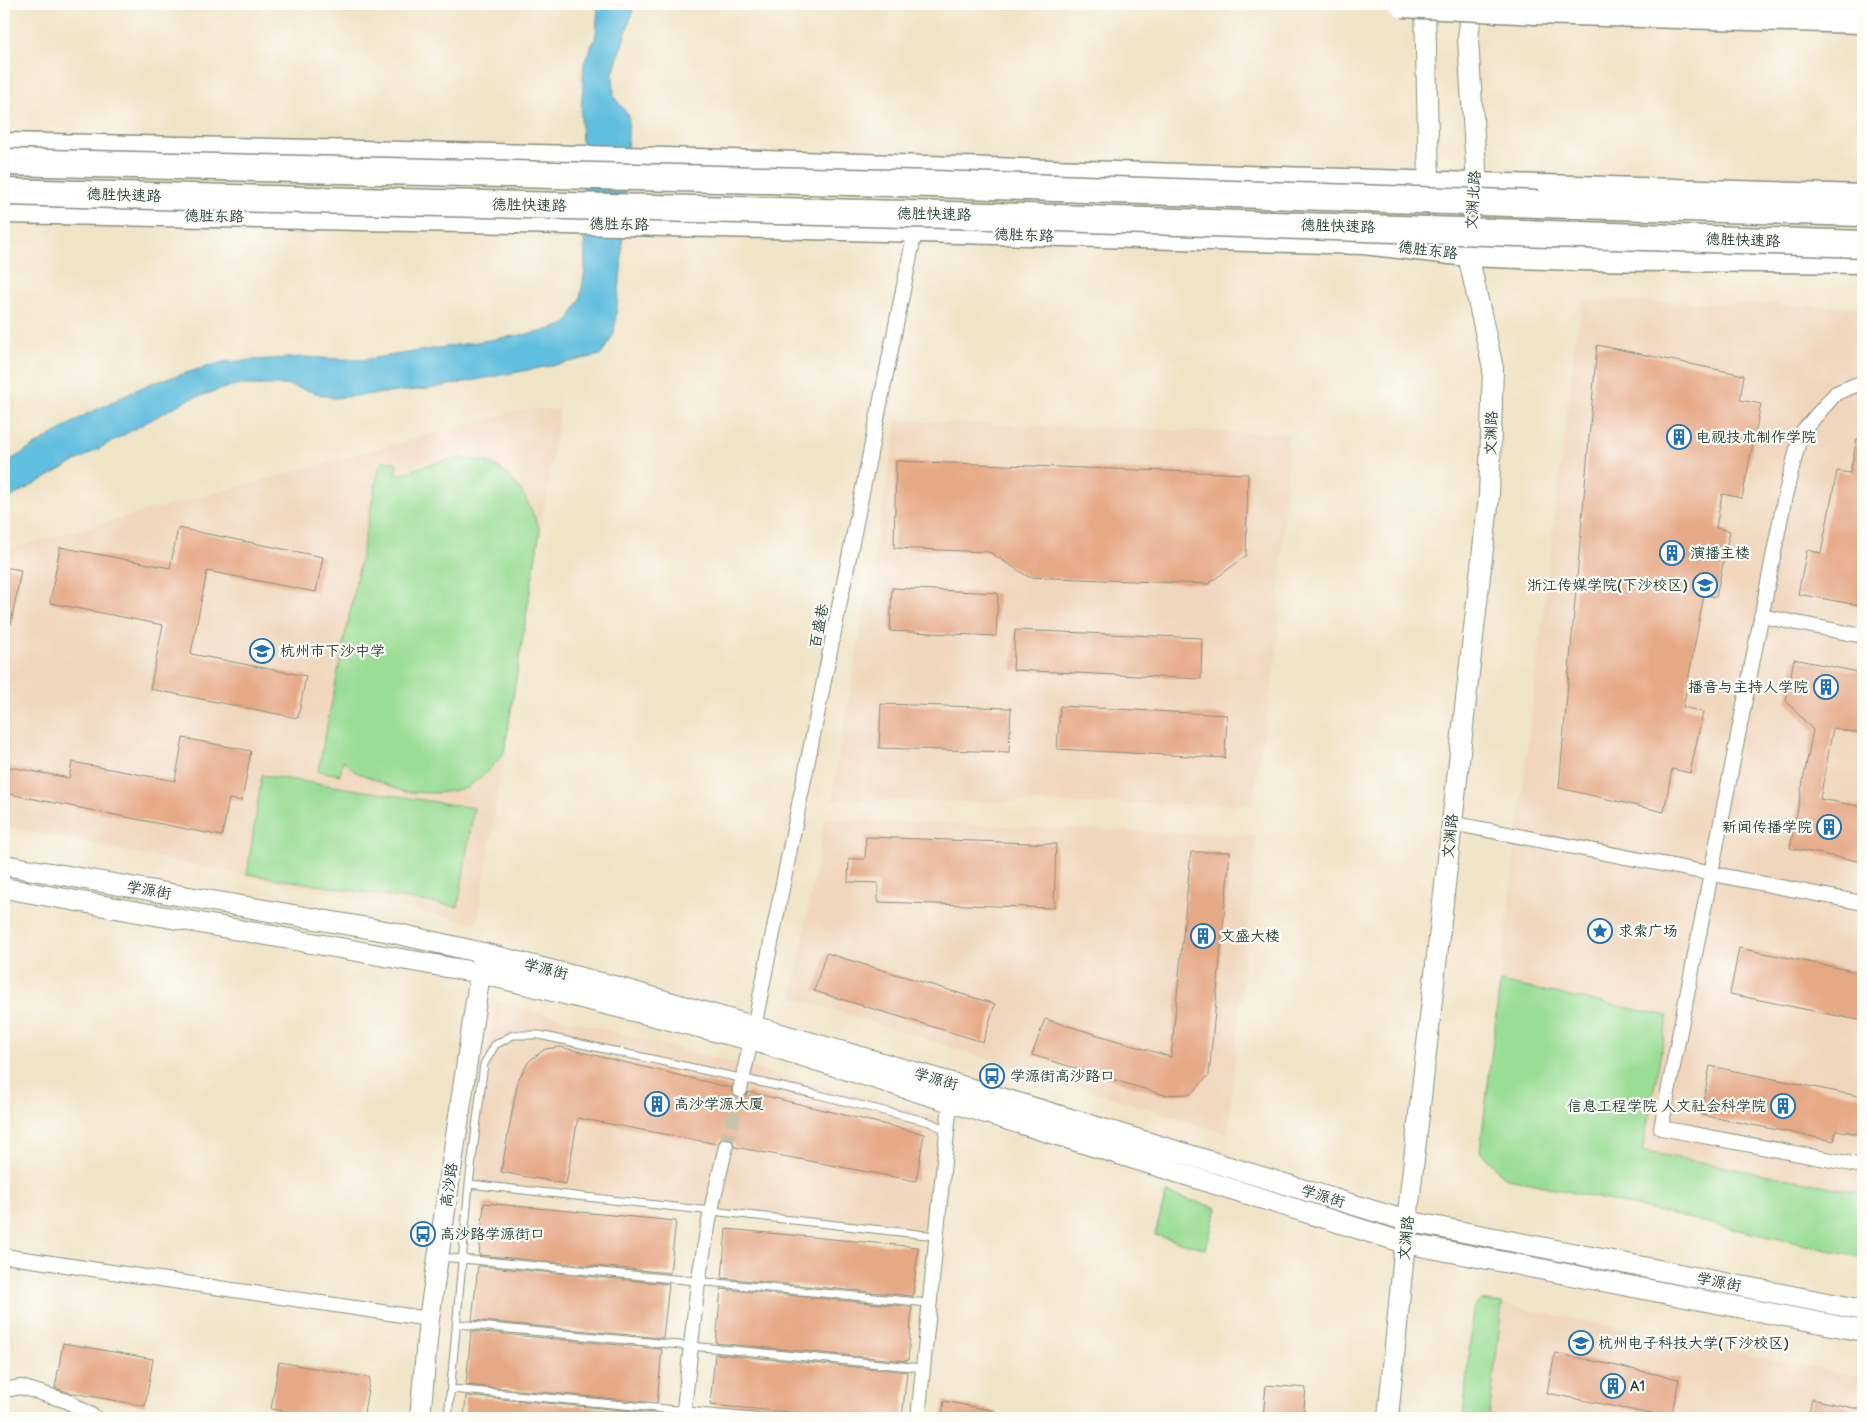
<svg xmlns="http://www.w3.org/2000/svg" width="1867" height="1422" font-family="'Balsamiq Sans','LXGW WenKai TC',sans-serif">
<style>
.built{fill:#f0d6bc}
.green{fill:#9add94;stroke:#5c8d64}
.water{fill:#60bede;stroke:#407e89}
.building{fill:#e6a986}
.lines{fill:none;stroke-linecap:round;stroke-linejoin:round}
.street-tunnel{stroke:#c6c3aa;stroke-width:14;stroke-dasharray:14 7;stroke-linecap:butt}
.lane-casing{stroke:#88907e;stroke-width:9}
.street-casing{stroke:#88907e;stroke-width:16}
.secondary-casing{stroke:#88907e;stroke-width:22}
.primary-casing{stroke:#88907e;stroke-width:25}
.highway-casing{stroke:#88907e;stroke-width:29}
.lane{stroke:#fff;stroke-width:7}
.street{stroke:#fff;stroke-width:14}
.secondary{stroke:#fff;stroke-width:20}
.primary{stroke:#fff;stroke-width:22}
.highway{stroke:#fff;stroke-width:26}
.highway-bridge-casing{stroke:#88907e;stroke-width:29;stroke-linecap:butt}
.highway-bridge{stroke:#fff;stroke-width:26}
.labels{text-anchor:middle;stroke-width:4.5;stroke-linejoin:round;paint-order:stroke}
.street-label{font-size:15px;fill:#1f3d34;stroke:#fdfcf7}
.poi-label{font-size:15px;fill:#1f3d34;stroke:#fdfcf7;text-anchor:start}
</style>
<rect width="100%" height="100%" fill="#fdfcf7"/>
<filter id="ink" filterUnits="userSpaceOnUse"><feTurbulence type="fractalNoise" baseFrequency=".02" numOctaves="2"/><feDisplacementMap in="SourceGraphic" scale="10" xChannelSelector="R" yChannelSelector="G"/><feConvolveMatrix kernelMatrix="1 2 1 2 8 2 1 2 1" color-interpolation-filters="sRGB"/></filter>
<filter id="wash" filterUnits="userSpaceOnUse"><feTurbulence type="fractalNoise" baseFrequency=".0096" numOctaves="4" result="noise"/><feDisplacementMap in="SourceGraphic" scale="20" xChannelSelector="R" yChannelSelector="G"/><feGaussianBlur stdDeviation="1.12" result="paint"/><feColorMatrix in="noise" values="0 0 0 0 0 0 0 0 0 0 0 0 0 0 0 0 0 1.4 0 .05"/><feComposite in="paint" operator="in"/></filter>
<g filter="url(#wash)">
<rect width="100%" height="100%" fill="#f0e4c7"/>
<!-- built -->
<path class="built" d="M1583 300 1863 307V1258L1504 1177 1480 1151 1576 334Z
M529 408 560 410 477 923 4 826V550Z
M897 421 1288 434 1277 655 1252 805 831 800Z
M825 819 1256 836 1228 1134 792 997Z
M496 1001 948 1119 936 1236 469 1184Z
M1481 1300 1863 1378V1418H1463L1473 1308Z"/>
<!-- green -->
<path class="green" d="M462 458C470 460 481 460 489 463 516 474 531 506 540 531L504 753 486 773 466 788 438 793 404 792 354 771 343 760 340 775 318 771 378 472 382 461 396 462 397 476C420 467 437 461 462 458Z
M262 775 474 808 458 907 247 874Z
M1500 982 1668 1016 1642 1151 1863 1193V1258L1504 1177 1480 1151Z
M1166 1193 1217 1208 1206 1249 1155 1235Z
M1481 1300 1502 1304 1489 1418H1463L1473 1308Z"/>
<!-- water -->
<path class="water" d="M598 4H635L613 73 614 97 629 116 621 270 614 334 601 355 555 365 428 389 333 398 288 385H235L187 400 4 501V464L85 415 149 384 223 362 303 357 362 360 540 332 567 324 580 299 585 270 581 115 584 63 596 36Z"/>
<g id="blocks">
<!-- building -->
<path class="building" d="M1597 345 1744 375 1740 400 1761 404 1742 498 1722 494 1716 528 1730 531 1716 597 1704 595 1683 707 1703 712 1690 773 1672 769 1664 812 1559 788Z
M1857 439 1863 440V606L1798 594 1807 550 1821 553 1837 471 1850 473Z
M896 461 1248 474 1246 556 1208 584 1029 577 989 552 894 548Z
M178 528 323 557 316 592 207 571 191 654 306 676 298 718 150 689 163 625 50 603 60 547 170 568Z
M4 567 21 570 11 624H4Z
M892 588 998 593 996 636 890 631Z
M1015 630 1202 638 1201 679 1013 670Z
M1794 659 1863 673V734L1833 728 1820 799 1863 807V862L1790 848 1813 730 1786 701Z
M881 704 1011 708 1009 752 879 748Z
M1060 706 1227 715 1225 758 1057 749Z
M183 738 251 751 242 801 229 799 222 836 4 793V766L69 778 72 762 175 781Z
M866 837 1056 844 1054 908 878 902V883L848 882 849 859H865Z
M1191 852H1230L1209 1075 1191 1094 1164 1095 1032 1055 1045 1019 1171 1057Z
M1739 948 1863 973V1021L1730 994Z
M826 953 995 1004 983 1042 814 991Z
M560 1047 732 1088V1093L738 1098H743L749 1092 924 1134 916 1181 735 1147 732 1140 728 1137 720 1140 717 1144 578 1118 566 1184 501 1172 518 1080 529 1061 545 1049Z
M1710 1066 1863 1097V1135L1836 1130 1834 1141 1701 1115Z
M484 1203 676 1221 670 1273 479 1255Z
M726 1229 918 1247 913 1296 722 1278Z
M478 1266 669 1284 663 1338 472 1320Z
M721 1289 912 1307 908 1361 716 1343Z
M471 1331 662 1349 657 1403 466 1385Z
M63 1343 153 1359 145 1406 68 1392 55 1388Z
M1555 1353 1679 1379 1671 1418 1547 1393Z
M715 1354 907 1372 902 1418H854L710 1405Z
M279 1362 370 1378 363 1418H324L271 1409Z
M1266 1385 1306 1388 1303 1418H1263Z
M466 1396 656 1413V1418H464Z
M1812 1399 1863 1410V1418H1808Z
M944 1401 995 1411 994 1418H942Z"/>
</g>
</g>
<g filter="url(#ink)">
<use href="#blocks" fill-opacity="0" stroke="#88907e" stroke-width="1"/>
<g class="lines">
<!-- street-tunnel -->
<path class="street-tunnel" d="M726 1146 740 1090"/>
<defs>
<path id="lane" d="M469 1184 936 1236
M441 1257 929 1303
M458 1324 923 1368
M451 1389 763 1418
M448 1418 469 1184 484 1064 495 1045 513 1035H539L815 1094 929 1122 946 1130"/>
<path id="street" d="M1863 382 1836 393 1801 433 1785 496 1661 1128 1863 1166
M1761 616 1863 636
M1451 823 1863 903
M740 1090 754 1027 915 231
M4 1256 429 1319
M4 1390 21 1387 67 1401 96 1418
M683 1418 698 1282 711 1210 726 1146
M918 1418 951 1093"/>
<path id="secondary" d="M1469 246 1477 184 1468 39 1472 4
M4 865 385 931 483 953 617 987 952 1083 1407 1221 1863 1310
M4 888 480 973 751 1040 1405 1243 1863 1331
M420 1418 429 1319 482 960
M1388 1418 1407 1221 1489 496 1493 368 1468 255 1429 183 1425 4"/>
<path id="primary" d="M4 144 665 159 1863 196
M4 212 770 227 1364 243 1468 255 1575 259 1863 262"/>
<path id="highway" d="M1536 11 1863 20
M1538 204 1863 213"/>
</defs>
<!-- lane casing -->
<use href="#lane" class="lane-casing"/>
<!-- street casing -->
<use href="#street" class="street-casing"/>
<!-- secondary casing -->
<use href="#secondary" class="secondary-casing"/>
<!-- primary casing -->
<use href="#primary" class="primary-casing"/>
<!-- highway casing -->
<use href="#highway" class="highway-casing"/>
<!-- lane -->
<use href="#lane" class="lane"/>
<!-- street -->
<use href="#street" class="street"/>
<!-- secondary -->
<use href="#secondary" class="secondary"/>
<!-- primary -->
<use href="#primary" class="primary"/>
<!-- highway -->
<use href="#highway" class="highway"/>
<defs>
<path id="highway-bridge" d="M1403 4 1536 11
M4 162 933 184 1538 204
M4 192 231 198 991 216 1863 244"/>
</defs>
<!-- highway-bridge casing -->
<use href="#highway-bridge" class="highway-bridge-casing"/>
<!-- highway-bridge -->
<use href="#highway-bridge" class="highway-bridge"/>
</g>
</g>
<!-- icons -->
<defs>
<symbol id="building-ring" viewBox="-11 -11 22 22"><circle r="9.5" fill="#fdfcf7" stroke="#1f6fb2" stroke-width="1.5"/><path d="M-4-6H4V6H1V3H-1V6H-4ZM-2.5-4.3h1.7v1.8h-1.7ZM.8-4.3h1.7v1.8H.8ZM-2.5-1h1.7V.8h-1.7ZM.8-1h1.7V.8H.8Z" fill="#1f6fb2"/></symbol>
<symbol id="university-ring" viewBox="-11 -11 22 22"><circle r="9.5" fill="#fdfcf7" stroke="#1f6fb2" stroke-width="1.5"/><path d="M0-5L7-2L0 1L-7-2ZM-4 1L0 2.5L4 1V4Q0 6-4 4Z" fill="#1f6fb2"/></symbol>
<symbol id="school-ring" viewBox="-11 -11 22 22"><circle r="9.5" fill="#fdfcf7" stroke="#1f6fb2" stroke-width="1.5"/><path d="M0-5L7-2L0 1L-7-2ZM-4 1L0 2.5L4 1V4Q0 6-4 4Z" fill="#1f6fb2"/></symbol>
<symbol id="sight-ring" viewBox="-11 -11 22 22"><circle r="9.5" fill="#fdfcf7" stroke="#1f6fb2" stroke-width="1.5"/><path d="M0-6L1.8-2.2L6-1.7L2.9 1.2L3.7 5.4L0 3.3L-3.7 5.4L-2.9 1.2L-6-1.7L-1.8-2.2Z" fill="#1f6fb2"/></symbol>
<symbol id="bus-ring" viewBox="-11 -11 22 22"><circle r="9.5" fill="#fdfcf7" stroke="#1f6fb2" stroke-width="1.5"/><path d="M-5-6H5V4H4V6H2V4H-2V6H-4V4H-5ZM-3.5-4V0h7V-4ZM-3.5 1.2v1.5H-2V1.2ZM2 1.2v1.5H3.5V1.2Z" fill="#1f6fb2"/></symbol>
</defs>
<g fill-rule="evenodd">
<use href="#building-ring" x="1665" y="423" width="28" height="28"/>
<use href="#building-ring" x="1658" y="539" width="28" height="28"/>
<use href="#university-ring" x="1691" y="571" width="28" height="28"/>
<use href="#school-ring" x="248" y="637" width="28" height="28"/>
<use href="#building-ring" x="1812" y="673" width="28" height="28"/>
<use href="#building-ring" x="1815" y="813" width="28" height="28"/>
<use href="#sight-ring" x="1586" y="917" width="28" height="28"/>
<use href="#building-ring" x="1189" y="922" width="28" height="28"/>
<use href="#bus-ring" x="978" y="1062" width="28" height="28"/>
<use href="#building-ring" x="643" y="1090" width="28" height="28"/>
<use href="#building-ring" x="1769" y="1092" width="28" height="28"/>
<use href="#bus-ring" x="409" y="1220" width="28" height="28"/>
<use href="#university-ring" x="1567" y="1329" width="28" height="28"/>
<use href="#building-ring" x="1599" y="1372" width="28" height="28"/>
</g>
<g class="labels">
<!-- street labels -->
<g class="street-label">
<text transform="translate(124 195) rotate(2)" y="5">德胜快速路</text>
<text transform="translate(1473 200) rotate(-86)" y="5">文渊北路</text>
<text transform="translate(529 205) rotate(1)" y="5">德胜快速路</text>
<text transform="translate(934 214) rotate(1)" y="5">德胜快速路</text>
<text transform="translate(214 216) rotate(1)" y="5">德胜东路</text>
<text transform="translate(619 224) rotate(1)" y="5">德胜东路</text>
<text transform="translate(1338 226) rotate(2)" y="5">德胜快速路</text>
<text transform="translate(1024 235) rotate(2)" y="5">德胜东路</text>
<text transform="translate(1743 240) rotate(2)" y="5">德胜快速路</text>
<text transform="translate(1428 250) rotate(7)" y="5">德胜东路</text>
<text transform="translate(1491 433) rotate(-88)" y="5">文渊路</text>
<text transform="translate(819 626) rotate(-79)" y="5">百盛巷</text>
<text transform="translate(1450 836) rotate(-84)" y="5">文渊路</text>
<text transform="translate(149 890) rotate(10)" y="5">学源街</text>
<text transform="translate(546 969) rotate(14)" y="5">学源街</text>
<text transform="translate(936 1079) rotate(16)" y="5">学源街</text>
<text transform="translate(449 1185) rotate(-82)" y="5">高沙路</text>
<text transform="translate(1323 1196) rotate(17)" y="5">学源街</text>
<text transform="translate(1406 1238) rotate(-84)" y="5">文渊路</text>
<text transform="translate(1719 1282) rotate(11)" y="5">学源街</text>
</g>
<!-- poi labels -->
<g class="poi-label">
<text x="1696" y="442">电视技术制作学院</text>
<text x="1690" y="558">演播主楼</text>
<text x="1688" y="590" text-anchor="end">浙江传媒学院(下沙校区)</text>
<text x="280" y="656">杭州市下沙中学</text>
<text x="1808" y="692" text-anchor="end">播音与主持人学院</text>
<text x="1812" y="832" text-anchor="end">新闻传播学院</text>
<text x="1618" y="936">求索广场</text>
<text x="1220" y="941">文盛大楼</text>
<text x="1010" y="1081">学源街高沙路口</text>
<text x="674" y="1109">高沙学源大厦</text>
<text x="1766" y="1111" text-anchor="end">信息工程学院 人文社会科学院</text>
<text x="440" y="1239">高沙路学源街口</text>
<text x="1598" y="1348">杭州电子科技大学(下沙校区)</text>
<text x="1630" y="1391">A1</text>
</g>
</g>
<!-- margin -->
<rect width="1867" height="1422" fill="none" stroke="#fdfcf7" stroke-width="20"/>
</svg>
